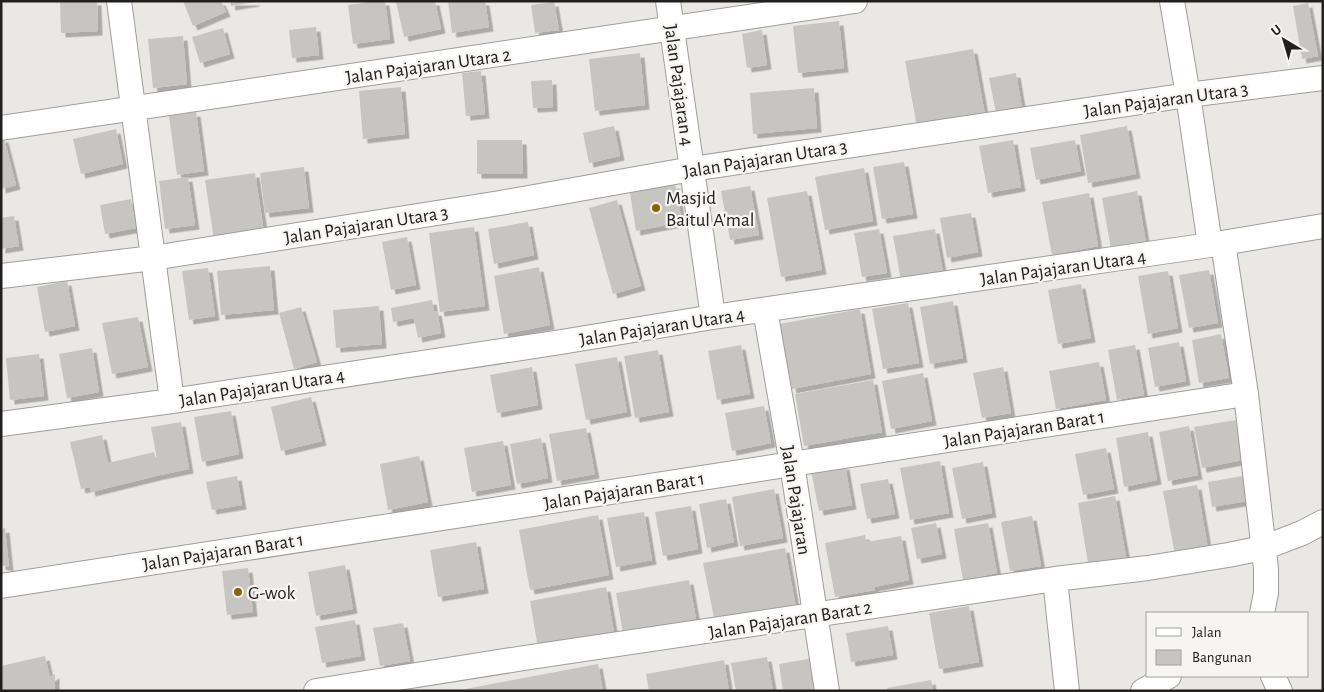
<svg xmlns="http://www.w3.org/2000/svg" width="1324" height="692" font-family="'Alegreya Sans',sans-serif">
<style>
.building{fill:#c7c5c2;filter:url(#shadow)}
.lines{fill:none;stroke-linecap:round;stroke-linejoin:round}
.street-casing{stroke:#9f9d9a;stroke-width:26}
.street{stroke:#fff;stroke-width:24}
.poi-dot{fill:#8b6304;stroke:#f7f5f2;stroke-width:2}
.labels{text-anchor:middle;stroke-width:4.5;stroke-linejoin:round;paint-order:stroke}
.street-label{font-size:19px;fill:#21201f;stroke:#f7f5f2}
.poi-label{font-size:19px;fill:#21201f;stroke:#f7f5f2;text-anchor:start}
</style>
<defs>
<filter id="shadow"><feDropShadow dx="4.5" dy="4.5" stdDeviation="0" flood-color="#0004"/></filter>
</defs>
<rect width="100%" height="100%" fill="#eae8e5"/>
<!-- building -->
<path class="building" d="M60 1H97L98 31 61 33Z
M183 1H221L226 12 193 26Z
M230 1H255V2L231 6Z
M377 1H385L390 39 353 44 348 5Z
M402 1H435L441 29 404 37 396 2Z
M448 1H485L489 27 452 33Z
M554 2 559 30 535 33 531 5Z
M1308 3 1318 56 1302 59 1293 6Z
M839 21 844 68 798 73 793 26Z
M316 27 319 55 292 58 289 30Z
M223 28 230 54 200 63 192 37Z
M762 30 767 65 747 68 742 34Z
M183 36 187 84 153 88 148 39Z
M973 49 985 115 917 127 905 61Z
M640 53 645 105 595 111 589 59Z
M481 71 485 114 466 116 462 73Z
M1016 73 1022 108 996 113 989 78Z
M552 80 553 107 533 108 531 81Z
M401 87 405 134 363 139 359 91Z
M814 88 817 128 753 134 750 93Z
M196 112 204 171 177 175 169 116Z
M614 126 620 156 589 163 583 133Z
M1127 126 1136 174 1088 183 1080 135Z
M116 129 123 164 81 174 73 139Z
M1 138H4L16 185 1 189Z
M477 140H522L523 174H477Z
M1013 140 1021 187 988 193 979 146Z
M1075 140 1081 171 1036 180 1030 148Z
M904 162 913 214 882 219 873 167Z
M304 167 309 208 265 213 260 173Z
M864 168 873 221 825 230 815 177Z
M255 173 264 232 214 240 205 180Z
M188 177 195 225 165 229 159 181Z
M675 184 682 222 636 231 630 193Z
M750 186 759 235 730 240 721 191Z
M807 191 822 270 781 277 767 198Z
M1137 191 1146 243 1111 249 1102 198Z
M1089 193 1098 246 1052 255 1042 202Z
M131 199 136 228 105 234 100 205Z
M617 200 641 286 613 294 589 208Z
M971 213 978 252 947 258 940 218Z
M14 216 19 246 1 249V218Z
M528 222 534 255 494 264 488 229Z
M474 227 485 306 440 312 429 233Z
M879 229 887 273 862 277 854 233Z
M935 229 943 273 901 281 893 236Z
M407 237 416 285 391 290 382 242Z
M270 266 274 310 221 315 217 271Z
M539 267 550 325 504 334 494 276Z
M208 268 215 316 189 320 182 271Z
M1209 270 1218 323 1189 328 1179 275Z
M1168 271 1178 328 1148 334 1138 276Z
M67 281 75 326 45 332 37 287Z
M1081 284 1091 338 1058 344 1048 290Z
M432 300 434 312 437 311 441 333 418 338 414 318 393 322 391 308Z
M953 301 963 358 930 364 920 307Z
M908 303 919 363 883 369 872 309Z
M379 306 382 344 336 348 333 310Z
M301 307 317 362 294 369 279 313Z
M860 309 871 374 792 389 780 324Z
M138 317 148 367 112 374 102 323Z
M1221 334 1229 378 1199 383 1192 340Z
M1179 342 1186 381 1155 387 1148 348Z
M741 345 750 394 717 400 708 351Z
M1135 345 1144 395 1117 400 1108 350Z
M92 348 99 392 67 398 59 354Z
M658 350 669 412 635 418 624 356Z
M39 354 44 396 10 400 6 358Z
M617 357 627 412 586 420 575 364Z
M1099 362 1106 400 1056 409 1049 371Z
M532 367 538 405 497 413 490 375Z
M1003 367 1011 413 982 418 973 373Z
M923 373 932 421 891 429 882 381Z
M873 380 882 432 804 446 795 394Z
M311 397 322 441 281 451 271 407Z
M764 406 771 443 732 451 725 413Z
M231 411 239 454 202 462 194 417Z
M1236 420 1243 460 1202 468 1194 427Z
M181 422 189 469 160 475 91 492 90 487 81 489 70 442 102 435 108 463 154 452 159 470 151 427Z
M1189 426 1198 475 1168 481 1159 432Z
M586 428 595 474 557 481 549 434Z
M1148 432 1157 480 1124 487 1116 438Z
M541 438 548 478 517 484 510 444Z
M503 441 511 485 472 492 464 448Z
M1106 448 1114 489 1083 495 1075 454Z
M419 456 428 502 388 510 380 464Z
M940 461 949 513 910 520 900 468Z
M983 462 992 513 962 519 952 468Z
M845 465 852 505 819 511 811 471Z
M1248 475 1253 500 1212 507 1208 482Z
M237 476 242 505 212 510 206 482Z
M888 479 895 514 867 519 860 484Z
M1197 485 1208 549 1175 555 1163 491Z
M774 489 783 538 740 546 732 497Z
M1115 496 1127 562 1089 569 1078 503Z
M726 499 734 542 707 548 699 504Z
M691 506 698 549 663 556 655 512Z
M644 512 652 560 616 567 607 518Z
M598 515 609 575 530 590 519 530Z
M1032 516 1041 566 1010 571 1001 522Z
M936 523 942 554 917 559 911 528Z
M988 523 997 573 963 580 954 529Z
M5 528 9 567 1 565V529Z
M865 535 866 542 901 536 909 580 874 587 875 590 835 597 825 543Z
M476 542 484 589 438 597 430 550Z
M785 548 796 608 715 623 703 563Z
M345 565 353 609 316 616 308 572Z
M248 568 253 612 227 615 222 571Z
M689 580 696 619 623 633 616 593Z
M606 587 614 633 538 648 530 601Z
M969 606 979 662 939 669 929 613Z
M355 620 361 656 322 663 315 627Z
M403 623 410 661 380 666 373 628Z
M888 626 893 655 851 662 846 633Z
M45 656 50 677 55 674V691H1V666Z
M767 657 773 691H736L731 663Z
M814 658 820 691H783L779 664Z
M724 660 729 691H649L646 674Z
M598 664 603 691H466L465 689Z
M931 680 933 691H887V688Z"/>
<g class="lines">
<defs>
<path id="street" d="M119 1 172 401
M668 1 713 317
M1172 1 1188 95 1210 245
M1 128 855 1
M1223 243 1246 394 1266 569V593L1262 613
M1 276 153 258 500 203 692 169 1188 95 1323 78
M765 310 792 464 827 691
M1 424 172 401 561 342 713 317 1210 245 1323 226
M1055 579 1067 691
M1 586 1246 394
M1273 676 1280 691
M316 691 524 658 1055 579 1148 568 1228 555 1263 548 1302 533 1323 522
M1143 691 1169 676"/>
</defs>
<!-- street casing -->
<use href="#street" class="street-casing"/>
<!-- street -->
<use href="#street" class="street"/>
</g>
<!-- markers -->
<g class="poi-dot">
<circle cx="656" cy="208" r="5"/>
<circle cx="238" cy="592" r="5"/>
</g>
<g class="labels">
<!-- street labels -->
<g class="street-label">
<text transform="translate(428 65) rotate(-8)" y="7">Jalan Pajajaran Utara 2</text>
<text transform="translate(680 85) rotate(82)" y="7">Jalan Pajajaran 4</text>
<text transform="translate(1166 99) rotate(-8)" y="7">Jalan Pajajaran Utara 3</text>
<text transform="translate(765 158) rotate(-9)" y="7">Jalan Pajajaran Utara 3</text>
<text transform="translate(366 224) rotate(-9)" y="7">Jalan Pajajaran Utara 3</text>
<text transform="translate(1063 267) rotate(-8)" y="7">Jalan Pajajaran Utara 4</text>
<text transform="translate(662 326) rotate(-9)" y="7">Jalan Pajajaran Utara 4</text>
<text transform="translate(262 387) rotate(-9)" y="7">Jalan Pajajaran Utara 4</text>
<text transform="translate(1024 428) rotate(-9)" y="7">Jalan Pajajaran Barat 1</text>
<text transform="translate(624 490) rotate(-9)" y="7">Jalan Pajajaran Barat 1</text>
<text transform="translate(797 500) rotate(81)" y="7">Jalan Pajajaran</text>
<text transform="translate(223 551) rotate(-9)" y="7">Jalan Pajajaran Barat 1</text>
<text transform="translate(790 619) rotate(-9)" y="7">Jalan Pajajaran Barat 2</text>
</g>
<!-- poi labels -->
<g class="poi-label">
<text x="666" y="204">Masjid<tspan x="666" dy="22">Baitul A'mal</tspan></text>
<text x="248" y="599">G-wok</text>
</g>
</g>
<!-- border -->
<rect width="1324" height="692" fill="none" stroke="#21201f" stroke-width="5"/>
<!-- legend -->
<rect x="1146" y="612" width="162" height="65" fill="#f7f5f2" stroke="#a1a09e"/>
<rect x="1156" y="628" width="25" height="8" fill="#ffffff" stroke="#a1a09e"/>
<text x="1192" y="637" font-size="15" fill="#21201f">Jalan</text>
<rect x="1156" y="650" width="25" height="15" fill="#c7c5c2" stroke="#a1a09e"/>
<text x="1192" y="662" font-size="15" fill="#21201f">Bangunan</text>
<!-- north arrow -->
<g transform="translate(1284 40) rotate(322)" stroke="#f7f5f2" stroke-width="4" paint-order="stroke">
<path d="M0-4L9 19L0 12L-9 19Z" fill="#21201f"/>
<text y="-8" font-size="14" font-weight="bold" text-anchor="middle" fill="#21201f">U</text>
</g>
</svg>
